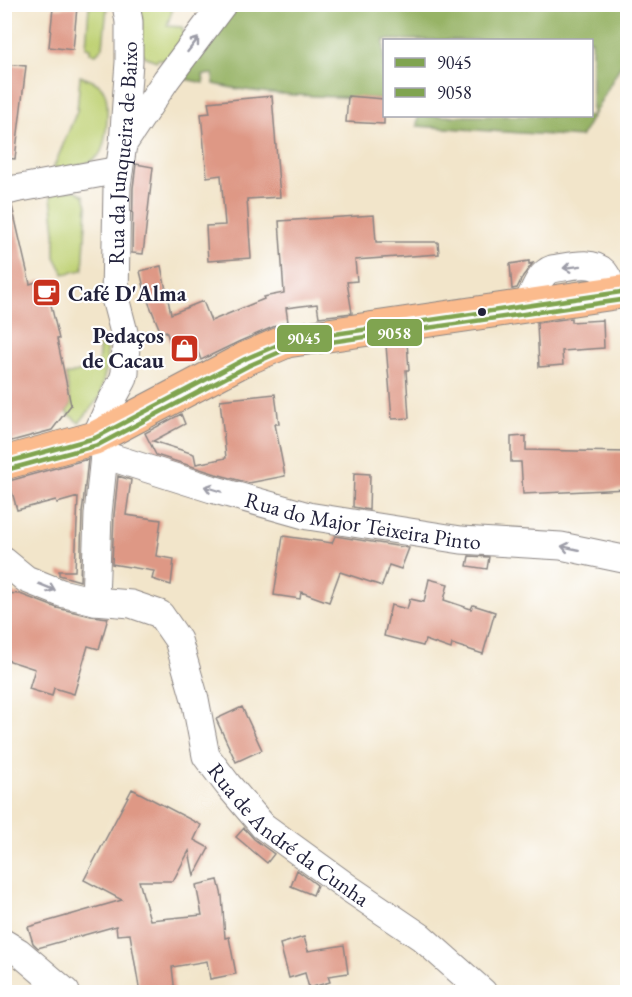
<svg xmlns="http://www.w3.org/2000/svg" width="632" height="997" font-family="'EB Garamond',serif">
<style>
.green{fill:#bfd174;stroke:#707a58;stroke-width:1.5}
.forest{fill:#97b366;stroke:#5c6a50;stroke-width:1.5}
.building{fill:#de9885}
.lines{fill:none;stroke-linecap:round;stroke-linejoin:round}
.minor-casing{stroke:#8a8482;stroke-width:29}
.major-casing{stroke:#8a8482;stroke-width:35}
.minor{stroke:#fff;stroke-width:27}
.major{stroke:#fbbb8d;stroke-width:33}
.bus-1-casing{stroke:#fff;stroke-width:9}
.bus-2-casing{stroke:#fff;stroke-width:9}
.bus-1{stroke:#80a450;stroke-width:4.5}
.bus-2{stroke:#80a450;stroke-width:4.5}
.oneway{stroke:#9c9ca7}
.bus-dot{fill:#22223b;stroke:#fff;stroke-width:2}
.labels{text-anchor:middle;stroke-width:4.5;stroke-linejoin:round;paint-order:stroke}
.street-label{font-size:22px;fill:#22223b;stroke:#fff}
.poi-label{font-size:22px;font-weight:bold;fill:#22223b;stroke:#fff;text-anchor:start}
.line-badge{stroke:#fff;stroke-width:2}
.badge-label{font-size:16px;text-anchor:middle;font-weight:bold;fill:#fff}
</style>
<rect width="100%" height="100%" fill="#fff"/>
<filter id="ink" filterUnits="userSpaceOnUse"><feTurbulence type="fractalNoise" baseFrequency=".0167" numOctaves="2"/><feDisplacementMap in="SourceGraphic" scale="12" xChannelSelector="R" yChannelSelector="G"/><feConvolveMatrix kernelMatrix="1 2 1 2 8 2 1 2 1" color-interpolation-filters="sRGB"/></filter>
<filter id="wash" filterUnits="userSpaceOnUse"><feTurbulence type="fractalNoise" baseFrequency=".008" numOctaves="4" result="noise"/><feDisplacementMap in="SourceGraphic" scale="24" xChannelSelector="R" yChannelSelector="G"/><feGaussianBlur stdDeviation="1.35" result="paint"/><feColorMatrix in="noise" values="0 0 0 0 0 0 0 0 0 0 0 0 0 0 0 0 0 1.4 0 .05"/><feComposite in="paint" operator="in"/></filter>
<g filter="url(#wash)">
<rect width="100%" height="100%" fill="#f2e5ca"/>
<!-- green -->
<path class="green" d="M141 5H174L167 26 182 27 185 38 165 60 158 59 157 61 146 57 140 51 142 21Z
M89 6 107 7 103 47 96 54 90 53V48L86 47Z
M80 76C89 80 100 82 104 91 110 102 107 147 98 156 87 167 67 167 53 169L77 111Z
M50 188 77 191 84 195 87 206 83 270 64 274 55 257V231Z
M100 340H106L107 364 100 397 79 423 66 412 71 405 66 375 98 367Z"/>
<!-- forest -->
<path class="forest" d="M230 5H627V54L581 137 417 126 418 116H592V40H384V99C330 96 267 97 214 84L213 74 203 75 204 83 185 79 200 50Z"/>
<g id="blocks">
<!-- building -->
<path class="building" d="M77 7 73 50 49 47 53 8Z
M4 64 26 66 15 159 4 158Z
M272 96 280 197 247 199 251 258 208 261 206 226 225 225 221 175 207 177 201 114 210 113 208 102Z
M348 96 384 99V124L346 122Z
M136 164 153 167 143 254 132 253 133 188Z
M12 206 30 284 45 279 59 339H57L71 405 52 430 4 443V207Z
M374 215 376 242H438L439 254 355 260 357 281 347 282 352 313 319 317 317 304 286 308 288 322 280 324 238 342 201 360 197 349 184 354 180 345 172 348 166 331 161 333 146 296 140 271 161 266 171 314 203 301 211 321 264 299 263 297 284 293 279 221Z
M529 261V264L533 263 523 276 517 288 512 289 510 264Z
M571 318V322L603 320 604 348 562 351 563 365 539 367 537 323Z
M407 342 409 370H406L409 418 392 419 386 345Z
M275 394 279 424H275L285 476 249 483 216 474 156 455 145 433 181 414 185 424 153 441 194 454 196 464 226 458 220 400Z
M526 436V450L627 452V489L523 494 521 462H511V437Z
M88 459 82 513 80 581 59 575V571H75L78 497 57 503 56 500 17 510 9 481Z
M354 473 370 474 369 510 353 507Z
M118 476 131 480 126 515 161 520 156 556 174 559 171 585 152 579 154 571 112 564 114 515Z
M283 536 332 543 335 536 409 548 401 569 389 565 382 586 340 572 329 602 301 592 300 599 274 595Z
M469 556 489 557 487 569 467 566Z
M429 579 448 584 444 600 471 609 473 605 495 612 483 654 452 644 451 649 425 640 423 646 384 636 391 605 407 609 410 599 424 602Z
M4 593 20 594 57 608 91 616 108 618 99 649 88 646 74 694 54 688 52 696 29 689 35 669 4 659Z
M242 707 262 750 236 762 216 719Z
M132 789 201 825 194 840 209 848 194 876 189 851 173 881H139L150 920 202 915 196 885 218 880 222 896 225 938 229 937 236 974 210 979 207 961 172 967 175 993H140L130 934 117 935 116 926 38 948 33 943 28 927 122 900 84 880Z
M244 828 254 839 274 854 267 863 236 837Z
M297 870 317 885 313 895 291 886Z
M304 937 308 951 344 945 348 973 328 976 330 982 309 988 305 973 289 978 280 944Z"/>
</g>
</g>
<g filter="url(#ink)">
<use href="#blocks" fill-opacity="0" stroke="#8a8482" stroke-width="1.5"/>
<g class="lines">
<defs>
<g id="minor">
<path d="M124 143 166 80 223 4"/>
<path d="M4 192 15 189 119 170"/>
<path d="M527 305C533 293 539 273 552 269 568 267 592 259 604 272 609 278 612 287 616 293"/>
<path id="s1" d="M104 455 212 489 308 516 461 540 561 546 628 560"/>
<path id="s2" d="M4 561 26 579 61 593 95 601 131 604 160 614 178 640 195 699 206 756 228 785 263 826 350 889 421 937 483 992"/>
<path id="s3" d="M95 601 98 514 104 455 95 438 111 402 123 380 125 373 126 340 115 298 117 186 123 144 129 62V22L126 4"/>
<path d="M4 943 19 952 66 992"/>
</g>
<path id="major" d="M4 463 95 438 245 359 287 341 628 291"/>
</defs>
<!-- minor casing -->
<use href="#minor" class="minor-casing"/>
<!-- major casing -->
<use href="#major" class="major-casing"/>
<!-- minor -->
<use href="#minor" class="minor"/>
<!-- major -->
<use href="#major" class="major"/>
<defs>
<path id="bus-1" d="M4 463 95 438 245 359 287 341 628 291"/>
<path id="bus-2" d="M6 470 98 445 248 366 289 348 628 299"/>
</defs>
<!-- bus-1 casing -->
<use href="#bus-1" class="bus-1-casing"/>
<!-- bus-2 casing -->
<use href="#bus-2" class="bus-2-casing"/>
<!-- bus-1 -->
<use href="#bus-1" class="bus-1"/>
<!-- bus-2 -->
<use href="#bus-2" class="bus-2"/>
</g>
<!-- one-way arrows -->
<defs><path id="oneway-shaft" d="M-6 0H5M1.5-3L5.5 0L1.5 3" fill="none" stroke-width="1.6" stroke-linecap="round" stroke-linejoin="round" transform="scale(1.5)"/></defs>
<g class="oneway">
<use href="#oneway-shaft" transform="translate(193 45) rotate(-52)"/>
<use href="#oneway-shaft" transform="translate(572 267) rotate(173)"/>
<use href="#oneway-shaft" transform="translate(213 489) rotate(-163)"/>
<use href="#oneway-shaft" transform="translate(570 548) rotate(-168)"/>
<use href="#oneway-shaft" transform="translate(47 587) rotate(22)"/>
</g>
</g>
<!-- icons -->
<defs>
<symbol id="cafe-square" viewBox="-11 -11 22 22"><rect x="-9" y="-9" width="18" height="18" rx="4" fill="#c8321e" stroke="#fff"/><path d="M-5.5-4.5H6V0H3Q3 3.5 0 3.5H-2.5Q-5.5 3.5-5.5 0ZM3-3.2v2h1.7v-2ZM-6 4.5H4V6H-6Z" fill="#fff"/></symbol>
<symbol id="shop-square" viewBox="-11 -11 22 22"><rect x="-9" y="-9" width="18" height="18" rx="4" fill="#c8321e" stroke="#fff"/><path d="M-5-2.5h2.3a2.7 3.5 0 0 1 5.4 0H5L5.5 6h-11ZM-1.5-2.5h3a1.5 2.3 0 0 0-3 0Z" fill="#fff"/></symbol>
</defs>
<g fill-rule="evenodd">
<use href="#cafe-square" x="30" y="276" width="33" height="33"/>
<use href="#shop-square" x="168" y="332" width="33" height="33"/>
</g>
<!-- markers -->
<circle class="bus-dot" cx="482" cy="312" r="5"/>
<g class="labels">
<!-- street labels -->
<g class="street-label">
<text dy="8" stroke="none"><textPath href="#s3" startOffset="459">Rua da Junqueira de Baixo</textPath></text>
<text dy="8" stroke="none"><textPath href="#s1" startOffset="268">Rua do Major Teixeira Pinto</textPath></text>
<text dy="8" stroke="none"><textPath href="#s2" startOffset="434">Rua de André da Cunha</textPath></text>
</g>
<!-- poi labels -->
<g class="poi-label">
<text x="68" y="301">Café D'Alma</text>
<text x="164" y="343" text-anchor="end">Pedaços<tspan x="164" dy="25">de Cacau</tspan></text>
</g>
</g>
<g class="line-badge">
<rect x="366" y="318" width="57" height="29" rx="6" fill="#80a450"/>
<rect x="276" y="324" width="57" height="29" rx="6" fill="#80a450"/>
</g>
<g class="badge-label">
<text x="394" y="339">9058</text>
<text x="304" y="344">9045</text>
</g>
<!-- margin -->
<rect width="632" height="997" fill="none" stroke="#fff" stroke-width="24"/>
<!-- legend -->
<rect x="383" y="39" width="210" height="78" fill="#ffffff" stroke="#a7a7b1" stroke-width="1.5"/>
<rect x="395" y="58" width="30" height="9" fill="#80a450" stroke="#a7a7b1" stroke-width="1.5"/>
<text x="437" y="69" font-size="18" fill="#22223b">9045</text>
<rect x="395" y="88" width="30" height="9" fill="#80a450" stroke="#a7a7b1" stroke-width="1.5"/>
<text x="437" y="99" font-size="18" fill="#22223b">9058</text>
</svg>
